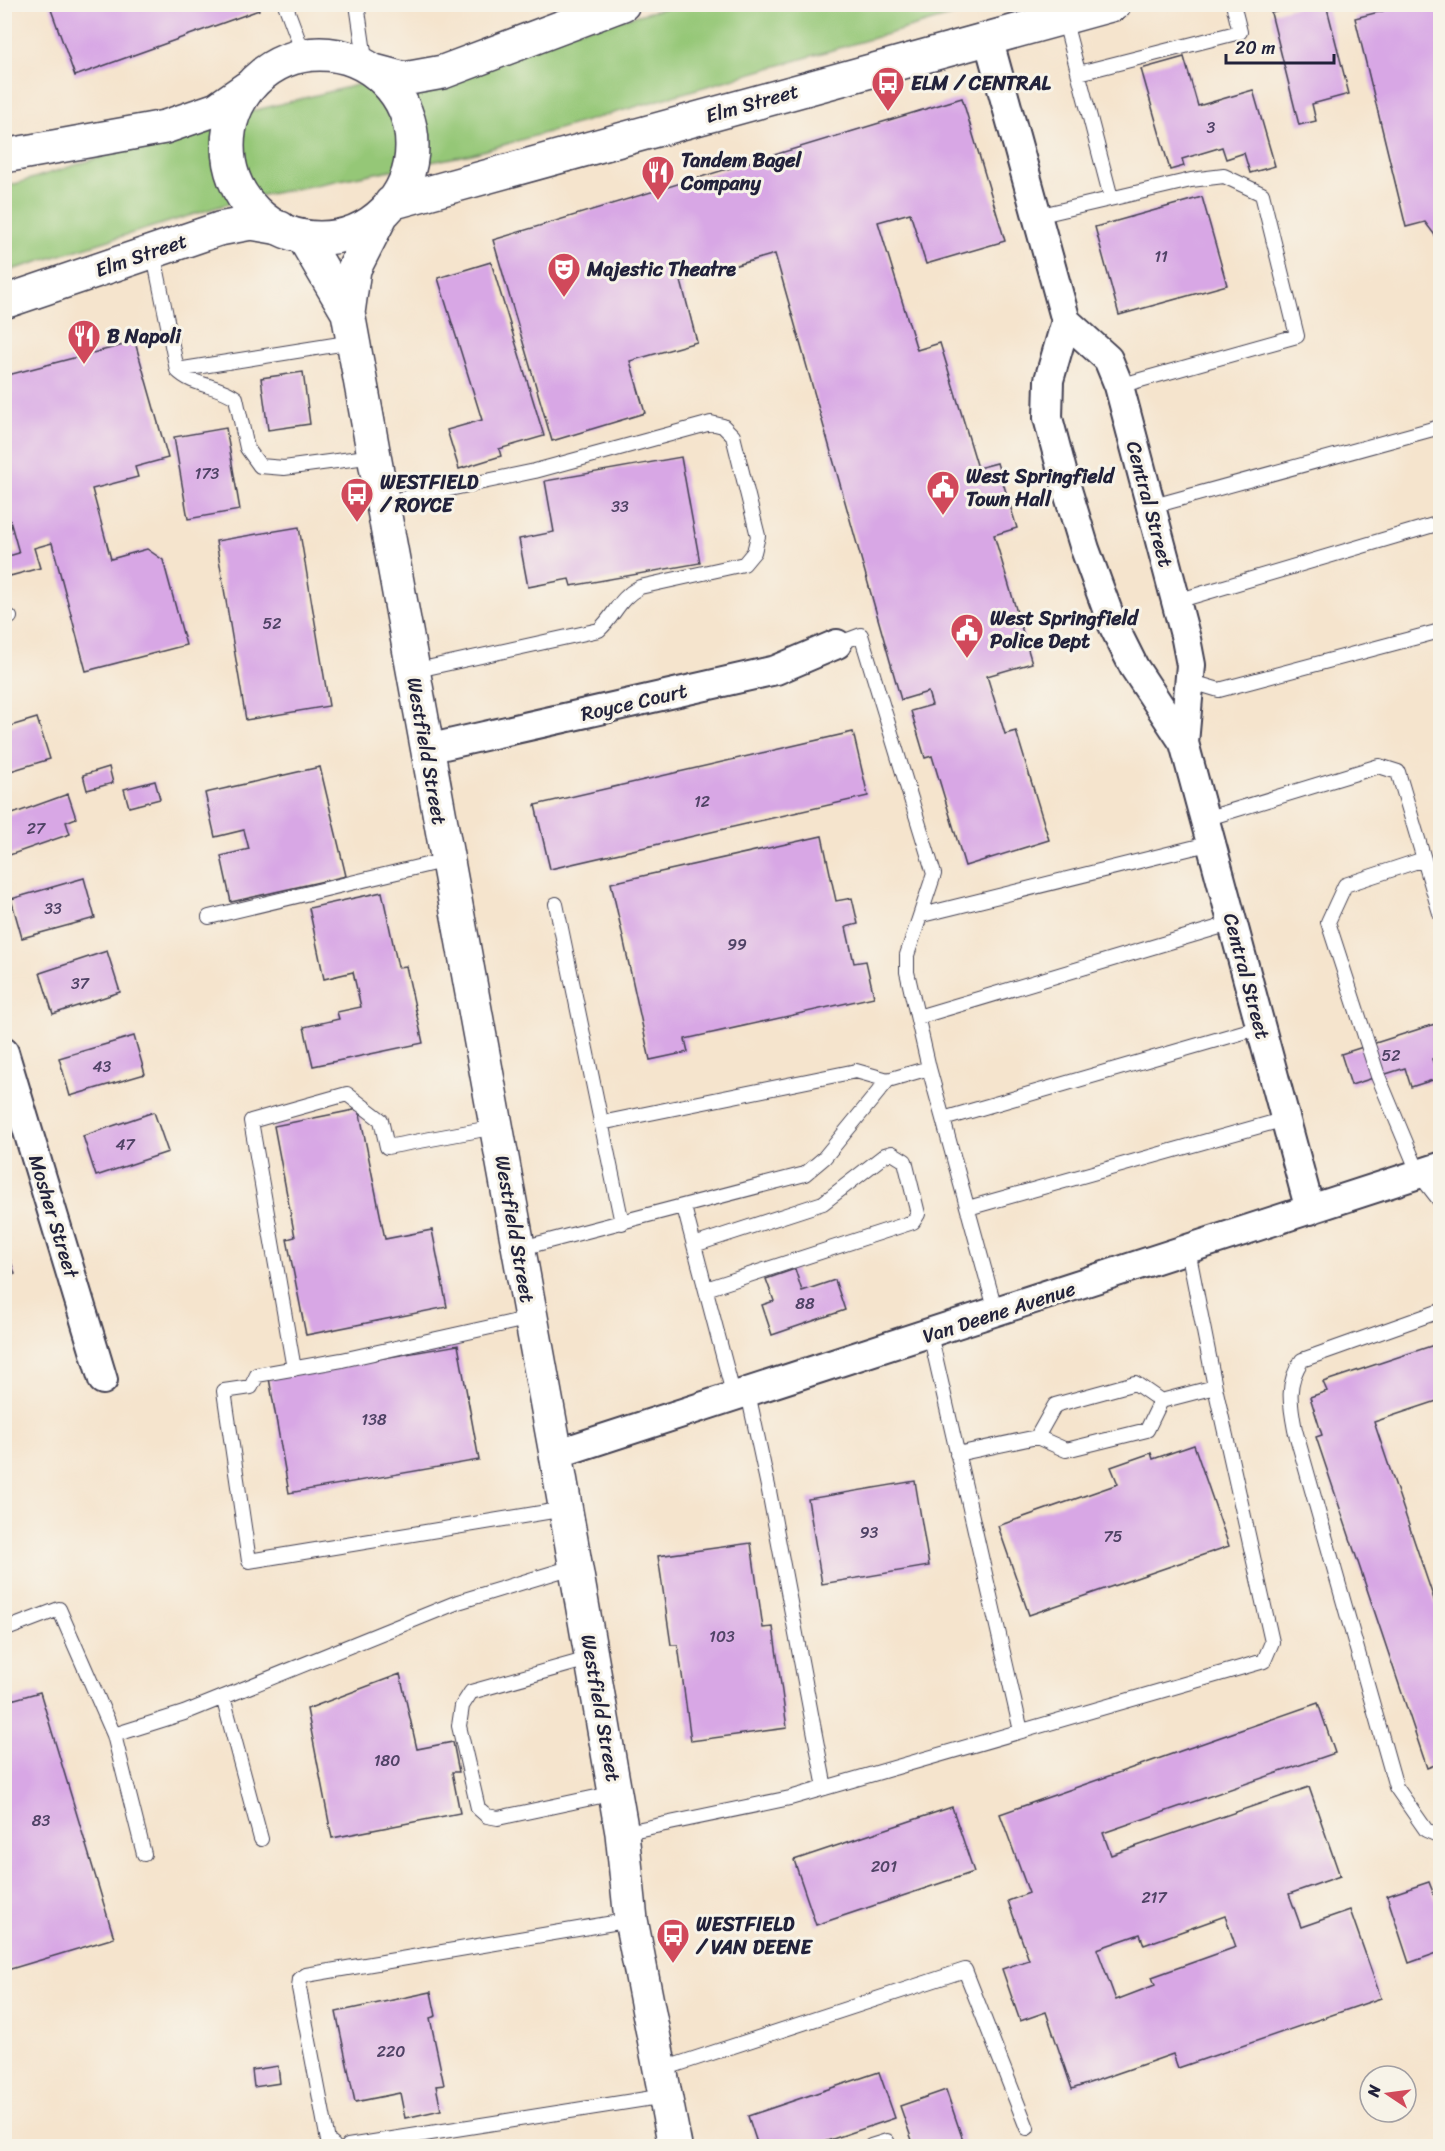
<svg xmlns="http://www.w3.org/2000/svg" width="1445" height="2151" font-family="Sriracha,sans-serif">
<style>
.green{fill:#95c777;stroke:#5c7459;stroke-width:1.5}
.building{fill:#d8a7e5;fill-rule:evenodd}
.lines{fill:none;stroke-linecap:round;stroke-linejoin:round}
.service-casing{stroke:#423f51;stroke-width:16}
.minor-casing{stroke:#423f51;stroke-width:32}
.secondary-casing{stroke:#423f51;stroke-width:36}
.primary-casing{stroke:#423f51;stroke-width:36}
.service{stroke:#fff;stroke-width:14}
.minor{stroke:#fff;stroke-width:28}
.secondary{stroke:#fff;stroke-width:33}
.primary{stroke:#fff;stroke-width:33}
.labels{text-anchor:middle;stroke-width:6;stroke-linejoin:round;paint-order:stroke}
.number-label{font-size:16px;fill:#504366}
.poi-label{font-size:20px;font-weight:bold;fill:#22223b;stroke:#f7f3e8;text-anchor:start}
.street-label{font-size:20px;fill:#22223b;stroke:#f7f3e8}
</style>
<rect width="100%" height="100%" fill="#f7f3e8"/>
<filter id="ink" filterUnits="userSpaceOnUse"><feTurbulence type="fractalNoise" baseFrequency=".0167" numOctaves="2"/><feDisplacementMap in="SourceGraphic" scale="12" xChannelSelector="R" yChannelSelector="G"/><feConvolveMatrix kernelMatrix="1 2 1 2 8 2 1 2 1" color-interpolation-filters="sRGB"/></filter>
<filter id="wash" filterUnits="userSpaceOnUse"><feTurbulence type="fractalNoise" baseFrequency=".008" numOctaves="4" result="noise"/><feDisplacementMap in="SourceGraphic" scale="24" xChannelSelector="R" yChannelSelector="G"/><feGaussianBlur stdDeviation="1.35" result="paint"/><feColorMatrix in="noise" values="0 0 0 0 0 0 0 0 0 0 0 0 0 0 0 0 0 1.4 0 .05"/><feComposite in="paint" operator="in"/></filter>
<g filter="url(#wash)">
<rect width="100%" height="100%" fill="#f5e4cd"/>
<!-- green -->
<path class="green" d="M678 5H988L472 154 244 199 5 272V187L232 116Z"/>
<g id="blocks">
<!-- building -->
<path class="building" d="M49 4H257L259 10 75 76Z
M1306 4H1326L1349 94 1312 104 1316 121 1299 125 1271 13Z
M1381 4H1440V242L1425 222 1406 227 1355 18 1383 11Z
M1184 57 1198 106 1253 90 1275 166 1250 173 1244 153 1226 159 1222 147 1182 159 1184 166 1170 170 1141 69Z
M962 98 1005 241 926 264 910 213 878 222 917 350 940 343 978 468 997 463 1017 528 994 535 1032 663 987 676 1005 734 1016 731 1049 840 965 866 932 756 925 758 911 711 932 705 928 692 901 700 775 254 681 281 697 342 630 361 645 413 552 441 493 240Z
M1202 197 1227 285 1119 315 1095 227Z
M491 262 544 436 499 449 501 456 459 469 447 430 482 420 438 278Z
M135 342 168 458 135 467 138 477 92 489 111 559 147 549 163 560 186 645 86 671 52 543 34 548 40 568 10 576 5 557 19 553 4 499V376Z
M303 372 310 424 268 430 261 378Z
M226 428 240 510 188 519 174 437Z
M681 457 700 563 571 586 569 579 528 587 519 539 554 532 545 481Z
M299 527 329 706 246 720 216 541Z
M37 718 50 759 4 773V728Z
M853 732 868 796 550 869 535 805Z
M109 767 113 783 87 790 83 775Z
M320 767 346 876 231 902 221 856 249 849 244 830 215 837 205 793Z
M155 781 160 799 129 807 124 789Z
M68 794 76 818 66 822 70 834 4 857V817Z
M822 836 836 901 852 898 858 924 846 927 854 963 866 961 874 997 685 1039 688 1052 650 1060 611 883Z
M84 878 95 918 22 938 11 899Z
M382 892 398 967 406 966 423 1043 313 1066 304 1027 339 1019 337 1012 361 1007 353 972 324 979 309 908Z
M107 951 120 992 53 1014 40 973Z
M1435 1024 1440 1042V1056L1432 1059 1439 1078 1411 1087 1405 1068 1351 1085 1341 1054Z
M134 1036 145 1074 70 1096 59 1058Z
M359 1109 385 1239 432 1230 447 1307 306 1335 287 1239 295 1237 274 1126Z
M154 1112 168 1152 96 1176 83 1136Z
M4 1241 15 1274 4 1278Z
M795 1269 802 1291 835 1280 845 1310 772 1335 762 1305 774 1301 766 1279Z
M1440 1343V1400L1374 1422 1440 1617V1763L1427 1768 1316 1437 1322 1435 1310 1397 1327 1391 1323 1382Z
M458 1345 479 1460 289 1493 269 1378Z
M1194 1445 1229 1546 1029 1615 998 1526 1118 1484 1111 1467 1151 1453 1153 1459Z
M915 1481 929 1566 822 1584 808 1499Z
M751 1543 763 1628 773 1627 787 1728 691 1741 678 1645H671L658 1556Z
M400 1674 417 1749 453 1742 459 1772H452L460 1813 332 1838 307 1709Z
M40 1692 114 1938 4 1971V1702Z
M1318 1703 1335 1753 1103 1833 1111 1855 1309 1787 1340 1876 1289 1894 1301 1927 1350 1910 1381 1998 1178 2068 1173 2054 1072 2089 1046 2012 1020 2021 1002 1969 1029 1960 1008 1901 1029 1893 1000 1814ZM1225 1916 1236 1947 1152 1977 1155 1985 1116 2000 1097 1949 1140 1934 1144 1945Z
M952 1807 974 1872 816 1925 794 1860Z
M1429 1882 1440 1910V1952L1409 1963 1387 1896Z
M431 1992 436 2016 430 2018 444 2085 436 2086 441 2110 405 2118 400 2093 355 2102 336 2012Z
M278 2066 280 2083 254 2087 252 2070Z
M879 2072 895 2118 812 2146H758L748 2116Z
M946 2090 965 2146H914L900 2106Z"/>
</g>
</g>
<g filter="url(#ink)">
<use href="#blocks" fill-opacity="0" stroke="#423f51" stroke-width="1.5"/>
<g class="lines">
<defs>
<path id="service" d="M285 4 298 39 297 55
M357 4 366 66
M1064 18 1111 198
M1079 73 1240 32 1233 4
M1037 216 1191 180 1224 176 1262 194 1297 336 1119 386
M153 251 177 370C194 387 217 384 236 398L247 448 260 466 284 468 374 456
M177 370 353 342
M382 503 535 471 711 423 723 426 733 436 758 536 754 552 744 564 640 587C618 599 616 614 599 630L413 671
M1150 507 1440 427
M1177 601 1440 523
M4 619 10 617
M837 644 861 635 934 874 907 955V972L929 1068
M1189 681 1219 690 1440 631
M1205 819 1379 766 1398 772 1440 913
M1424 859 1345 885 1328 922 1378 1076 1419 1174 1440 1201
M556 904 622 1223
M922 915 1212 843
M209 917 447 860
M918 1017 1233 923
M943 1119 1261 1027
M601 1123 856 1071 888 1080
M684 1207 734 1397
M968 1208 1285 1119
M694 1245 823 1203 885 1155 892 1153 905 1161 918 1214 913 1222 706 1289
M518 1249 805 1174 824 1158 888 1080 929 1068 996 1312
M1440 1311 1302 1360C1286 1383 1290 1404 1295 1430L1396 1787 1426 1830 1440 1836
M531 1318 342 1360 257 1375 251 1387 224 1391 249 1561 565 1509
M930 1334 1021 1731
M294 1369 251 1121 347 1094 381 1120 387 1147 496 1127
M748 1393 769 1491 825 1788
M1037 1437 1055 1405 1135 1383 1161 1401 1215 1387
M957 1454 1037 1437 1066 1450 1147 1430 1161 1401
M4 1630 59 1609 114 1735 184 1713 458 1602 576 1566
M592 1658 471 1692 462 1706 459 1726 478 1808 487 1816 498 1818 615 1793
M223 1697 261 1839
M114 1735 144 1854
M622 1833 790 1798 1264 1661 1272 1642 1215 1387 1188 1250
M660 2070 965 1970 1027 2128
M334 2146 328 2141 299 1988 300 1979 306 1975 631 1920
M348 2146 665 2096
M871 2146 887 2141 889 2146"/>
<path id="minor" d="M988 38 1066 321 1049 380 1048 418 1066 486 1085 549 1112 623 1134 667 1184 743 1310 1210
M1066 321 1108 359 1119 386 1186 639 1191 665 1184 743
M427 749 776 670 837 644
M4 1052 103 1380
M556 1454 1440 1167"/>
<path id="secondary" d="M4 156 165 127 217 109 247 88
M4 302 219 229 251 223 280 228"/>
<path id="primary" d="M228 146a92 92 0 1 1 184 0a92 92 0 1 1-184 0Z
M374 71 404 79 443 72 623 4
M391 203 1114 4
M381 216 354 269 348 313 556 1454 622 1833 631 1920 675 2146
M304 238 348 313"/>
</defs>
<!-- service casing -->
<use href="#service" class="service-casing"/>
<!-- minor casing -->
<use href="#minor" class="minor-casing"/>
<!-- secondary casing -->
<use href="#secondary" class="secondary-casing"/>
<!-- primary casing -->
<use href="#primary" class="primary-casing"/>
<!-- service -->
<use href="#service" class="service"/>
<!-- minor -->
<use href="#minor" class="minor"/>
<!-- secondary -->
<use href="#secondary" class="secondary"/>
<!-- primary -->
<use href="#primary" class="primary"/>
</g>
</g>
<!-- icons -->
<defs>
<symbol id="bus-pin" viewBox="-11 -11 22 30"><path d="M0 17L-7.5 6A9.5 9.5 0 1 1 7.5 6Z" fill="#d1495b" stroke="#f7f3e8"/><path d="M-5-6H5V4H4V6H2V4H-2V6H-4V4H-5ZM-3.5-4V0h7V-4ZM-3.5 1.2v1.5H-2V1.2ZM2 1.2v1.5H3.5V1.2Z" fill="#fff"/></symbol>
<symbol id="restaurant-pin" viewBox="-11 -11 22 30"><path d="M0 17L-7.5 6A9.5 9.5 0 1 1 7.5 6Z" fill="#d1495b" stroke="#f7f3e8"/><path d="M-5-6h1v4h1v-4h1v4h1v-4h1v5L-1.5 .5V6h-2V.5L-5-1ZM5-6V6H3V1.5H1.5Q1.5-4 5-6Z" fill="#fff"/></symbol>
<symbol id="theatre-pin" viewBox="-11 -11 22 30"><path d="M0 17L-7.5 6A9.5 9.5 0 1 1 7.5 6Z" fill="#d1495b" stroke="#f7f3e8"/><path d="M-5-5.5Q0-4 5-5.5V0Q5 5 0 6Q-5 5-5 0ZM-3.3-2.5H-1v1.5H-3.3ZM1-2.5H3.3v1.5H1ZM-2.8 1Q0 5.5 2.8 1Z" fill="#fff"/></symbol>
<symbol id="civic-pin" viewBox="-11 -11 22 30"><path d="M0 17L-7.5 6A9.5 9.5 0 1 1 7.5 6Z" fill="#d1495b" stroke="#f7f3e8"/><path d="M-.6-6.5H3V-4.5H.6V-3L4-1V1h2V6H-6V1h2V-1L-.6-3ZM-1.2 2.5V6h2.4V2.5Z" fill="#fff"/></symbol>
</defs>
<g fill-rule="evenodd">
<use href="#bus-pin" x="869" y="64" width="38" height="52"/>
<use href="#restaurant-pin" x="639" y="153" width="38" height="52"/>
<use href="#theatre-pin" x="545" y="250" width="38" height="52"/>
<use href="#restaurant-pin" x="65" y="317" width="38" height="52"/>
<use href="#civic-pin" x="924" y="468" width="38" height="52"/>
<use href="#bus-pin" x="338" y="475" width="38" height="52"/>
<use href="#civic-pin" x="948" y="611" width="38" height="52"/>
<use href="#bus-pin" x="654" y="1916" width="38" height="52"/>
</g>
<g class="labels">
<!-- number labels -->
<g class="number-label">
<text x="1211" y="133">3</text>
<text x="1161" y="262">11</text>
<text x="207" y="479">173</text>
<text x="620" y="512">33</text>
<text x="272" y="629">52</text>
<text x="702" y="807">12</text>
<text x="36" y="834">27</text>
<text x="53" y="914">33</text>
<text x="737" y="950">99</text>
<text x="80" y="989">37</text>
<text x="1391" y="1061">52</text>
<text x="102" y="1072">43</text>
<text x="125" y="1150">47</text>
<text x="805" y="1309">88</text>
<text x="374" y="1425">138</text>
<text x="869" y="1538">93</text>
<text x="1113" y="1542">75</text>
<text x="722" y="1642">103</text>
<text x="387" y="1766">180</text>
<text x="41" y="1826">83</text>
<text x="884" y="1872">201</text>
<text x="1154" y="1903">217</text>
<text x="391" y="2057">220</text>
</g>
<!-- poi labels -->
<g class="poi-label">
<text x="911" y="90">ELM / CENTRAL</text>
<text x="681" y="167">Tandem Bagel<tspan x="681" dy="23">Company</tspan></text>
<text x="587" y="276">Majestic Theatre</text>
<text x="107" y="343">B Napoli</text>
<text x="966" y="483">West Springfield<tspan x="966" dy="23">Town Hall</tspan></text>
<text x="380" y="489">WESTFIELD<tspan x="380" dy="23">/ ROYCE</tspan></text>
<text x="990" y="625">West Springfield<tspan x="990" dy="23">Police Dept</tspan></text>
<text x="696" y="1931">WESTFIELD<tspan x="696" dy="23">/ VAN DEENE</tspan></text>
</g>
<!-- street labels -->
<g class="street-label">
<text transform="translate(752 103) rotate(-16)" y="7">Elm Street</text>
<text transform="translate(141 255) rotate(-19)" y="7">Elm Street</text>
<text transform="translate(1150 504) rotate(75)" y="7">Central Street</text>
<text transform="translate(634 702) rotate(-13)" y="7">Royce Court</text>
<text transform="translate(427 751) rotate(80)" y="7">Westfield Street</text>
<text transform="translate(1247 976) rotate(75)" y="7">Central Street</text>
<text transform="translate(54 1216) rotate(73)" y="7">Mosher Street</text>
<text transform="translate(515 1229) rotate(80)" y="7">Westfield Street</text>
<text transform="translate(999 1312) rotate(-18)" y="7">Van Deene Avenue</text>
<text transform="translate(601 1708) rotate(80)" y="7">Westfield Street</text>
</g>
</g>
<!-- margin -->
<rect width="1445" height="2151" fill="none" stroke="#f7f3e8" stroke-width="24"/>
<!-- north arrow -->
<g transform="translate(1388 2094) rotate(283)"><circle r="28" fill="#f7f3e8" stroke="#a29fa3" stroke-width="1.5"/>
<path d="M0-4.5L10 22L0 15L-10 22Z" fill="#d1495b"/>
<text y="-9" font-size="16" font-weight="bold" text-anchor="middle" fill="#22223b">N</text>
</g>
<!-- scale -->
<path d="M1226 54v9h108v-9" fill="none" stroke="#22223b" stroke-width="3"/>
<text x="1235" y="54" font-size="18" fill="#22223b" stroke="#f7f3e8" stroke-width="4.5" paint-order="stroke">20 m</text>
</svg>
